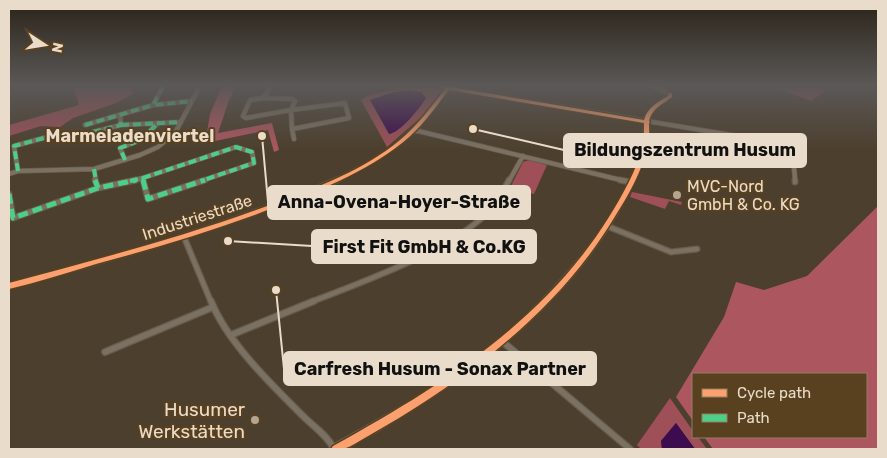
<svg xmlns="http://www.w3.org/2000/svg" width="887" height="458" font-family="Rubik,sans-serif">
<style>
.green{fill:#9e4f57}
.forest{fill:#ac5660}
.water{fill:#3d0c4f}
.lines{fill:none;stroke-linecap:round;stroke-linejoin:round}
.street-far2-casing{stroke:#685d4d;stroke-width:5.5}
.street-far1-casing{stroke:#685d4d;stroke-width:7}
.street-casing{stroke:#685d4d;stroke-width:8}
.secondary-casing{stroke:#685d4d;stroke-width:2}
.street-far2{stroke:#7b7163;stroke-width:4}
.street-far1{stroke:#7b7163;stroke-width:4.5}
.street{stroke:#7b7163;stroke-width:5.5}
.secondary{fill:#7c7162;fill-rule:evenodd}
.quiet-far1{stroke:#4dcf88;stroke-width:4;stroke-dasharray:8 4;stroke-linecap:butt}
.quiet{stroke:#4dcf88;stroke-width:5;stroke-dasharray:10 5;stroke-linecap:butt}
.cycleway-casing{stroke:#594120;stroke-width:3}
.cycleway{fill:#fca06f;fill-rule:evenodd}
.poi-dot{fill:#b3a593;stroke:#594120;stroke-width:2}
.labels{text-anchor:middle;stroke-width:4;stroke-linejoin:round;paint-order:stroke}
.poi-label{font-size:16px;fill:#eadcca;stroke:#594120;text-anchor:start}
.street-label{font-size:16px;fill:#eadcca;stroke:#594120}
.neighbourhood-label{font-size:18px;font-weight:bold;fill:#eadcca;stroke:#594120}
.near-poi-label{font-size:19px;fill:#eadcca;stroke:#594120;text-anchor:end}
.leader{fill:none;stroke:#eadcca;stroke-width:2}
.callout-dot{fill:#eadcca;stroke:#594120;stroke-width:2}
.callout{fill:#eadcca;stroke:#eadcca;stroke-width:2}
.callout-label{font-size:18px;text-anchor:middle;font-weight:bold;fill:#111}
</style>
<rect width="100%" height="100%" fill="#4c3f2d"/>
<!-- green -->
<path class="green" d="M82 86H134L131 89 133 94 116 103 73 118 60 127 41 126 9 136V125L79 105 74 88Z
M398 86H427L443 90 421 117 387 147 361 100C371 91 388 94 398 86Z
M770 86H814L826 90 811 101Z
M529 160 547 165 534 194 510 188 523 162Z
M632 192 682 202 681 205 669 201 665 209 630 197Z
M670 398 693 431V437H698L707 449H695L676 423 661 441 662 449H641L637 445Z"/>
<!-- forest -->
<path class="forest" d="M222 86H237L229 100 218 133 272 123 279 150 274 152 268 130 210 142 206 139 210 114Z
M878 206V449H713L704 437H866V374H693V421L676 397 724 317 736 282 764 290 807 276Z"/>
<!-- water -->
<path class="water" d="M409 90 421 92 426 98C420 108 400 133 389 134L370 100 394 92Z
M676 423 695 449H662L661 441Z"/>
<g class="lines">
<defs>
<path id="street-far2" d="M163 86 153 105 192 101
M436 86 761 140C789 148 794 151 795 181
M263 98 292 99 295 101 291 110 246 118 243 116 250 100Z
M263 98 272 86
M345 103 349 118 292 129 291 110Z
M85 125 153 105
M121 125 181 122
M292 129 294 139
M414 130 625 181
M93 132 121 125 120 115
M125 160 120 148 141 140 158 123
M94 169 96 181
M18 171 14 146 51 136
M9 174 18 171 94 169 140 155 158 147 175 133 200 86
M143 178 144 181
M143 178 236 147 252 152 254 163 201 181
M130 181 143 178
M334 181C365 167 395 150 418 126 430 113 439 99 450 86
M509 181 523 156"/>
<path id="street-far1" d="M95 180 98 188
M143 180 148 199 205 180
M620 180 630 182
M795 180V182
M9 194 13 218 98 188 136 180
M607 226 671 252 697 249
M184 237 211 302
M9 286C120 256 232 226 337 180
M311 302C362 282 463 247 496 203 501 196 505 187 509 180"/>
<path id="street" d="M211 301C227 342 272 385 303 416 314 427 327 435 334 449
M231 335 314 301
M503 342 630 449
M105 352 213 307"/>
<path id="secondary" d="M651 86H656L672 93V97C666 102 656 106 652 113 646 123 651 136 648 147 642 170 630 192 618 213 566 302 483 368 396 420 384 428 372 435 359 441 355 444 351 447 346 449 342 450 336 449 331 449L332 445C392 412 452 379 505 334 536 308 563 278 589 246 610 219 634 179 642 146 645 136 641 122 647 113 651 105 660 101 668 96V95L651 87Z"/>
</defs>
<!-- street-far2 casing -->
<use href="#street-far2" class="street-far2-casing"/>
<!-- street-far1 casing -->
<use href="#street-far1" class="street-far1-casing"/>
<!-- street casing -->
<use href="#street" class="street-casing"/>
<!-- secondary casing -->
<use href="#secondary" class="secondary-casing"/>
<!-- street-far2 -->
<use href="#street-far2" class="street-far2"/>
<!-- street-far1 -->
<use href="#street-far1" class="street-far1"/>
<!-- street -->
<use href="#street" class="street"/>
<!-- secondary -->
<use href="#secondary" class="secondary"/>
<!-- quiet-far1 -->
<path class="quiet-far1" d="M163 86 153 105 192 101
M85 125 153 105
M121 125 181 122
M93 132 121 125 120 120
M125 160 120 148 141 140 158 123
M94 169 96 181
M18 171 14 146 51 136
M143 178 144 181
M143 178 236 147 252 152 254 163 201 181
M130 181 143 178"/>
<!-- quiet -->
<path class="quiet" d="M95 180 98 188
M143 180 148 199 205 180
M9 194 13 218 98 188 136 180"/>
<defs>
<path id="cycleway" d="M434 86 447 87 452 86 451 87 644 120C647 108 658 102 668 96V93H672V97C663 104 652 108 649 121L650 122 649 123C649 131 650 139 648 146 642 171 628 196 614 218 563 303 483 367 399 418 387 425 375 432 363 439 357 442 352 446 346 448 342 450 336 449 331 449L333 446C438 388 544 322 609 217 622 196 637 170 643 145 644 138 644 130 644 123L449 90C434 109 421 128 402 143 364 173 318 191 273 208 216 230 156 248 96 264 67 273 38 282 9 289V283C98 259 188 236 275 203 318 187 364 170 400 140 418 125 431 107 445 89Z"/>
</defs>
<!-- cycleway casing -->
<use href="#cycleway" class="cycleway-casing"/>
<!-- cycleway -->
<use href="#cycleway" class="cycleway"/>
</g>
<!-- sky -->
<linearGradient id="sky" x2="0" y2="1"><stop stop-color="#2a2319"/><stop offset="0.57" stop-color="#5b5857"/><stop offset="1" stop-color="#5b5857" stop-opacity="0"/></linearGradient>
<rect width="887" height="150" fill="url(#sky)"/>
<!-- markers -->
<g class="poi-dot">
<circle cx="677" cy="195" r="5"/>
<circle cx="255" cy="420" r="5"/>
</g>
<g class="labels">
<!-- poi labels -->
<g class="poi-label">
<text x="687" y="192">MVC-Nord<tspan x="687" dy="18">GmbH &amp; Co. KG</tspan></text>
</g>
<!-- street labels -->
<g class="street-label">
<text transform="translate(197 217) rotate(-18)" y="6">Industriestraße</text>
</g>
<!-- neighbourhood labels -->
<g class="neighbourhood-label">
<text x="130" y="142">Marmeladenviertel</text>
</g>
<!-- near-poi labels -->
<g class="near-poi-label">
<text x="245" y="416">Husumer<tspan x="245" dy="22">Werkstätten</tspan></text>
</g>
</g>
<!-- callouts -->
<path class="leader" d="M473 129L564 150M262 136L268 202M228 241L312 246M276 290L284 369"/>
<g class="callout-dot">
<circle cx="473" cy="129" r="5"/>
<circle cx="262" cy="136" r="5"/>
<circle cx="228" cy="241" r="5"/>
<circle cx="276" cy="290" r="5"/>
</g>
<g class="callout">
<rect x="564" y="134" width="242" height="33" rx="5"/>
<rect x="268" y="186" width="262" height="33" rx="5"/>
<rect x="312" y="230" width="224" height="33" rx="5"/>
<rect x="284" y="352" width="312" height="33" rx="5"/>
</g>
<g class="callout-label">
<text x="685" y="156">Bildungszentrum Husum</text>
<text x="399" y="208">Anna-Ovena-Hoyer-Straße</text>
<text x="424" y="253">First Fit GmbH &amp; Co.KG</text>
<text x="440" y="375">Carfresh Husum - Sonax Partner</text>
</g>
<!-- border -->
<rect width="887" height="458" fill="none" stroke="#eadcca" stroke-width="20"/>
<!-- legend -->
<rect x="692" y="373" width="175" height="65" fill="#594120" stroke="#937f64"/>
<rect x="702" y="389" width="25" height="8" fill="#fca06f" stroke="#937f64"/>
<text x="737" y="398" font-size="15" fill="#eadcca">Cycle path</text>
<rect x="702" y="414" width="25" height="8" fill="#4dcf88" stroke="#937f64"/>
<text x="737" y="423" font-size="15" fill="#eadcca">Path</text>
<!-- north arrow -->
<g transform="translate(45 45) rotate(102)" stroke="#594120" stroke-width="4" paint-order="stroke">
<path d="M0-4L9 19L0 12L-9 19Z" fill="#eadcca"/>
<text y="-8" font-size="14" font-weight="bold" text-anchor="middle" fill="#eadcca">N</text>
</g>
</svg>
